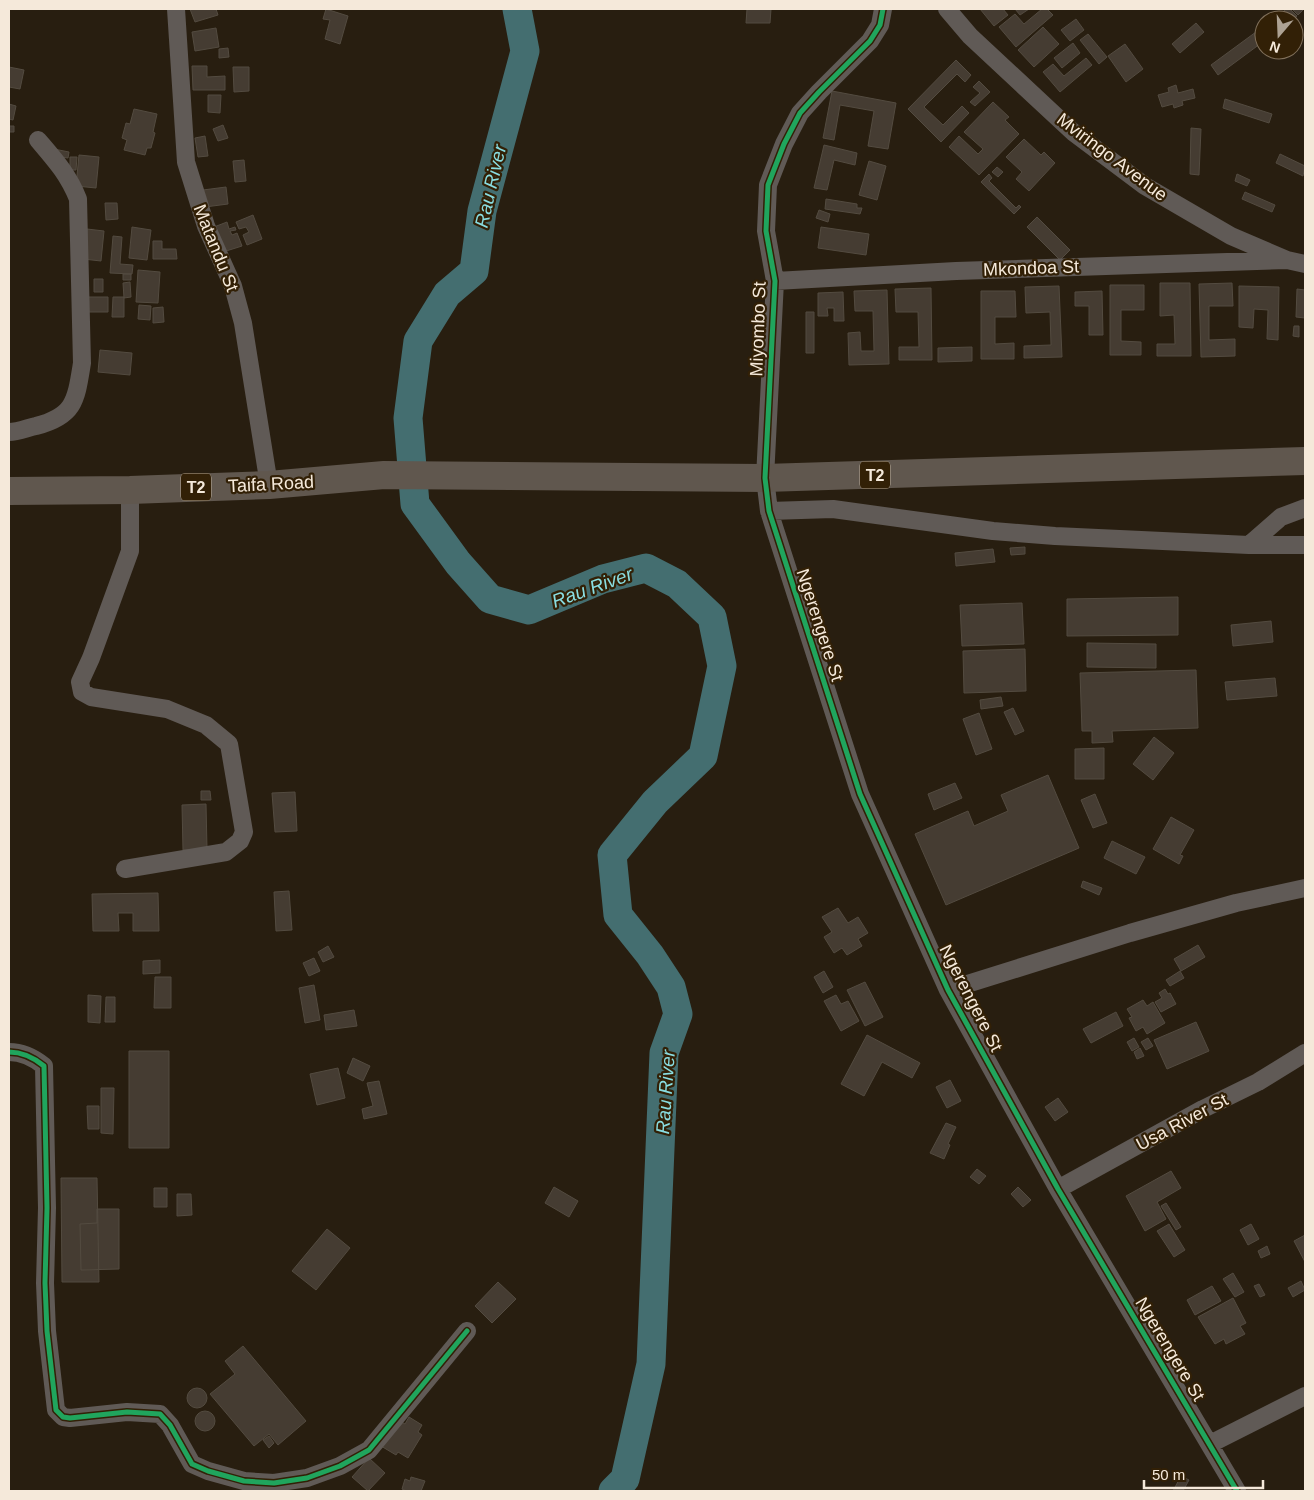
<svg xmlns="http://www.w3.org/2000/svg" width="1314" height="1500" font-family="Arial,sans-serif">
<style>
.lines{fill:none;stroke-linecap:round;stroke-linejoin:round}
.river{stroke:#446e70;stroke-width:29}
.building{fill:#453c32;stroke:#534b40}
.minor{stroke:#605a56;stroke-width:18}
.trunk{stroke:#60574e;stroke-width:28}
.cycleway-casing{stroke:#322006;stroke-width:8}
.cycleway{stroke:#20a55d;stroke-width:5}
.labels{text-anchor:middle;stroke-width:4.5;stroke-linejoin:round;paint-order:stroke}
.shield{fill:#322006;stroke:#baad9a;stroke-width:1}
.shield-label{font-size:16px;font-weight:bold;fill:#f5e9da}
.street-label{font-size:18px;fill:#f5e9da;stroke:#322006}
.water-label{font-size:19px;font-style:italic;fill:#89dde1;stroke:#322006}
</style>
<rect width="100%" height="100%" fill="#281e10"/>
<g class="lines">
<!-- river -->
<path class="river" d="M517 9 525 51 482 211 474 271 447 294 418 341 408 418 415 504 458 563 490 599 529 610 603 579 646 568 677 584 712 617 722 666 703 756 655 802 612 855 618 915 650 955 671 987 678 1014 664 1053 651 1364 625 1479 613 1491"/>
</g>
<!-- building -->
<path class="building" d="M190 9H216L218 15 195 22Z
M326 9 348 16 340 44 325 39 330 20 323 19Z
M747 9H771L770 23H746Z
M980 9H1003L1008 15 994 26Z
M1015 9H1029L1020 15Z
M1042 9H1047L1053 15 1016 47 999 27 1015 14 1024 24Z
M1286 9H1290L1297 16 1293 20H1274Z
M1292 9H1304L1298 15Z
M1076 19 1084 30 1070 41 1061 30Z
M1196 23 1204 32 1180 53 1172 44Z
M1043 27 1059 44 1034 67 1018 50Z
M216 28 219 47 195 51 192 32Z
M1260 29 1264 35V41L1218 75 1211 65Z
M1088 34 1107 57 1099 64 1080 40Z
M1073 43 1080 53 1062 68 1054 58Z
M1125 44 1143 69 1126 82 1108 56Z
M228 48 229 57 219 58V49Z
M1086 58 1092 65 1060 92 1043 72 1053 64 1064 76Z
M956 60 971 75 965 82 957 74 924 107 943 125 962 106 969 113 941 142 908 109Z
M192 66H207V77L225 76V90H193Z
M9 67 24 70 20 89 9 87Z
M233 67H249V91L234 92Z
M979 81 990 92 975 106 970 102 980 93 973 87Z
M1176 85 1178 93 1193 89 1195 98 1182 101 1183 105 1174 108 1173 104 1162 107 1158 95 1169 92 1168 88Z
M832 91 896 103 888 149 868 146 874 111 840 105 834 140 823 138Z
M208 95H221L220 113 208 112Z
M1225 99 1272 114 1269 123 1223 108Z
M993 102 1009 117 1005 120 1019 134 979 175 949 147 959 136 978 154 983 149 964 132Z
M9 104 16 106 13 120 9 119Z
M134 109 157 114 153 132 155 133 151 148H147L145 155 124 150 127 140 122 138 126 123 130 124Z
M223 125 228 138 218 141 213 129Z
M9 126H14V132H9Z
M1191 128 1201 129 1199 175 1190 174Z
M205 136 208 156 198 157 195 138Z
M1024 139 1041 155 1044 152 1055 163 1029 191 1016 179 1022 172 1006 157Z
M824 145 857 153 855 165 834 160 827 190 814 188Z
M54 149 69 152 68 158 53 156Z
M1280 154 1305 166 1303 176 1276 163Z
M79 155 99 157 96 188 76 186Z
M70 157H77L76 170H70Z
M244 160 246 181 235 182 233 161Z
M869 161 886 166 877 200 859 195Z
M997 167 1003 172 998 177 992 172Z
M989 174 992 178 989 181 1016 208 1019 205 1021 207 1014 214 981 182Z
M1237 174 1250 180 1247 186 1235 181Z
M226 187 228 204 205 207 203 190Z
M1245 192 1275 205 1272 212 1242 199Z
M826 199 857 204V208H862L860 214 825 209Z
M105 203H117L118 219 106 220Z
M819 210 830 214 828 222 816 218Z
M253 215 262 239 247 245 243 235 249 232 246 227 239 229 236 222Z
M1037 217 1070 250 1060 260 1027 227Z
M227 222 229 229 235 227 236 230 230 231 232 235 237 233 242 246 223 252 214 227Z
M132 227 151 230 147 260 129 258Z
M821 227 869 234 866 255 818 248Z
M87 229 104 231 101 261 83 259Z
M113 236 122 237 120 264 133 265 132 274 110 273Z
M153 241H162V249H176L177 259H153Z
M138 270 160 272 158 303 136 302Z
M123 274H131V280H123Z
M94 279H103V292H94Z
M130 282 131 297 124 298 123 283Z
M1160 283H1190L1191 356H1157V344H1175L1174 315 1160 316Z
M1232 283 1233 306H1209V340L1235 339V356L1201 357 1199 284Z
M1110 285H1144V310H1121V341L1141 342V355H1110Z
M1059 286 1062 357 1024 358V346L1051 345 1050 312 1026 313 1025 287Z
M1239 286 1279 287 1278 340 1267 339 1268 310 1254 309 1253 328 1239 327Z
M931 288 932 360H899V347H919L918 312H896L895 289Z
M1297 289 1305 290V318L1296 317Z
M887 290 889 364 849 365 848 333 860 332 861 351H874L873 311H855L854 291Z
M981 291H1015L1016 317H995V344L1014 343V359H981Z
M1102 291 1103 335H1089V306H1075V292Z
M843 292 844 321H834V308H827L828 316H818V293Z
M82 297H108V312H81Z
M113 297H124V317H112Z
M139 305 151 306 150 320 138 319Z
M163 307 164 322 153 323V308Z
M806 312H814V353H806Z
M1294 326H1299V337L1293 336Z
M972 347V361L938 362V348Z
M100 350 132 353 130 375 98 372Z
M1025 547V554L1011 555 1010 548Z
M993 549 995 562 956 566 955 553Z
M1178 597V635L1067 636V599Z
M1022 603 1024 644 962 646 960 605Z
M1271 621 1273 642 1233 646 1231 625Z
M1087 643 1156 644V668L1087 667Z
M1025 649 1026 691 964 693 963 651Z
M1196 670 1198 728 1112 731 1113 742 1092 743V731H1082L1080 673Z
M1275 678 1277 696 1227 700 1225 682Z
M1001 697 1003 706 981 709 980 700Z
M1013 708 1024 731 1015 735 1004 712Z
M979 713 992 749 976 755 963 719Z
M1154 737 1174 753 1153 780 1133 764Z
M1104 748V779H1075V749Z
M1048 775 1079 848 946 905 915 834 968 811 974 826 1008 811 1001 795Z
M955 783 962 798 934 810 928 794Z
M201 791H210L211 800H201Z
M295 792 297 831 275 832 272 793Z
M1095 794 1107 823 1093 828 1081 800Z
M206 804 207 849 183 850 182 805Z
M1171 817 1194 830 1180 855 1183 856 1179 864 1153 849Z
M1112 841 1145 857 1136 874 1104 858Z
M1083 881 1102 888 1099 895 1081 887Z
M289 891 292 930 276 931 274 892Z
M158 893 159 931H133V913H118L119 931H93L92 894Z
M838 908 848 923 858 917 868 933 858 939 862 946 847 955 842 948 834 953 824 937 832 932 822 917Z
M1198 945 1205 957 1181 971 1174 959Z
M328 946 334 957 323 962 318 952Z
M314 958 320 971 309 976 303 963Z
M160 960V973L143 974V961Z
M824 971 833 987 823 993 814 977Z
M1180 971 1184 978 1170 986 1166 980Z
M155 977H171V1008H154Z
M865 982 883 1017 865 1026 847 990Z
M314 985 320 1020 305 1023 299 988Z
M1165 989 1168 994 1170 993 1176 1004 1161 1012 1155 1002 1162 998 1159 993Z
M88 995 101 996 100 1023 88 1022Z
M836 995 841 1004 848 1001 859 1021 841 1031 824 1001Z
M106 997H115V1022H105Z
M1143 1000 1147 1006 1153 1002 1165 1023 1147 1034 1143 1027 1136 1031 1129 1018 1132 1017 1127 1009Z
M354 1010 357 1026 326 1030 324 1015Z
M1116 1012 1123 1026 1091 1043 1083 1029Z
M1196 1022 1209 1051 1167 1069 1154 1040Z
M867 1035 920 1063 912 1078 882 1062 864 1096 841 1084Z
M1134 1038 1139 1047 1132 1051 1127 1042Z
M1148 1038 1153 1046 1146 1050 1141 1042Z
M1140 1048 1144 1056 1137 1059 1134 1052Z
M129 1051H169V1148H129Z
M353 1058 370 1066 363 1081 347 1073Z
M338 1068 345 1098 317 1105 310 1074Z
M950 1080 961 1101 947 1108 936 1087Z
M379 1081 387 1114 364 1119 362 1109 373 1106 367 1083Z
M101 1088H114L113 1134 101 1133Z
M1058 1098 1068 1112 1055 1121 1045 1107Z
M87 1106H99V1129H88Z
M946 1123 956 1127 948 1144 950 1145 944 1159 930 1153Z
M977 1169 986 1176 979 1184 970 1177Z
M1171 1171 1181 1188 1157 1202 1166 1219 1145 1231 1126 1196Z
M61 1178H97L99 1282H62Z
M554 1187 578 1201 569 1217 545 1203Z
M1018 1187 1031 1200 1023 1207 1011 1194Z
M154 1188H167V1207H154Z
M177 1194H191L192 1215 177 1216Z
M1166 1203 1181 1227 1176 1230 1161 1206Z
M97 1209H119V1269L81 1270 80 1224 97 1223Z
M1169 1224 1185 1250 1174 1257 1157 1231Z
M1251 1224 1259 1239 1248 1245 1240 1230Z
M327 1229 350 1248 316 1290 292 1271Z
M1305 1235V1262L1294 1241Z
M1267 1246 1270 1254 1261 1258 1258 1251Z
M1233 1273 1244 1292 1235 1297 1223 1279Z
M1301 1281 1305 1290 1293 1297 1288 1288Z
M498 1282 516 1299 492 1323 475 1306Z
M1259 1284 1265 1295 1260 1297 1254 1286Z
M1212 1286 1221 1301 1195 1315 1187 1300Z
M1233 1298 1246 1323 1240 1326 1245 1334 1226 1344 1224 1339 1215 1344 1198 1317Z
M243 1346 306 1421 278 1445 269 1434 254 1446 210 1394 235 1374 225 1361Z
M187 1398a10 10 0 1 1 20 0a10 10 0 1 1-20 0Z
M195 1421a10 10 0 1 1 20 0a10 10 0 1 1-20 0Z
M409 1417 422 1425 418 1432 422 1435 408 1458 398 1452 396 1455 381 1446 397 1419 405 1424Z
M269 1436 274 1443 269 1448 263 1440Z
M369 1458 385 1473 368 1491 352 1477Z
M1181 1476 1189 1480 1183 1491H1173Z
M411 1477 425 1481 421 1491H406L402 1489 405 1479 410 1481Z"/>
<g class="lines">
<!-- minor -->
<path class="minor" d="M176 9 186 162 206 226 233 286 243 323 269 485
M883 9 880 25 870 41 819 92 800 113 784 144 768 185 766 231 775 281 765 478 769 511 860 794 948 990 1058 1189 1237 1491
M947 9 970 36 1073 132 1145 186 1231 236 1287 260 1305 264
M775 281 956 271 1287 260
M9 432C18 432 27 428 36 426 75 416 76 400 82 363L78 199C68 174 55 160 38 140
M769 511 833 509 993 531 1055 536 1249 545H1305
M1249 545 1281 517 1305 508
M125 869 226 852 240 841 244 832 229 744 206 725 167 709 91 697 82 692 80 682 91 658 130 551V490
M948 990 1130 933 1236 903 1305 888
M9 1052C22 1052 33 1057 44 1066L47 1208 45 1283 47 1331 56 1410 63 1417 70 1418 127 1412 160 1414 170 1425 192 1464 208 1471 244 1481 274 1483 307 1478 340 1466 369 1450 467 1331
M1058 1189 1203 1109 1258 1082 1305 1053
M1210 1444 1305 1396"/>
<!-- trunk -->
<path class="trunk" d="M9 491 130 490 269 485 384 475 765 478 1305 461"/>
<defs>
<path id="cycleway" d="M883 9 880 25 870 41 819 92 800 113 784 144 768 185 766 231 775 281 765 478 769 511 860 794 948 990 1058 1189 1237 1491
M9 1052C22 1052 33 1057 44 1066L47 1208 45 1283 47 1331 56 1410 63 1417 70 1418 127 1412 160 1414 170 1425 192 1464 208 1471 244 1481 274 1483 307 1478 340 1466 369 1450 467 1331"/>
</defs>
<!-- cycleway casing -->
<use href="#cycleway" class="cycleway-casing"/>
<!-- cycleway -->
<use href="#cycleway" class="cycleway"/>
</g>
<g class="labels">
<!-- shield labels -->
<g class="shield">
<rect x="860" y="461.5" width="30" height="27" rx="4"/>
<rect x="181" y="473.5" width="30" height="27" rx="4"/>
</g>
<g class="shield-label">
<text x="875" y="481">T2</text>
<text x="196" y="493">T2</text>
</g>
<!-- street labels -->
<g class="street-label">
<text transform="translate(1112 157) rotate(37)" y="6">Mviringo Avenue</text>
<text transform="translate(216 248) rotate(68)" y="6">Matandu St</text>
<text transform="translate(1031 268) rotate(-2)" y="6">Mkondoa St</text>
<text transform="translate(758 329) rotate(-88)" y="6">Miyombo St</text>
<text transform="translate(271 484) rotate(-3)" y="6">Taifa Road</text>
<text transform="translate(820 625) rotate(72)" y="6">Ngerengere St</text>
<text transform="translate(971 998) rotate(63)" y="6">Ngerengere St</text>
<text transform="translate(1182 1122) rotate(-28)" y="6">Usa River St</text>
<text transform="translate(1170 1349) rotate(59)" y="6">Ngerengere St</text>
</g>
<!-- water labels -->
<g class="water-label">
<text transform="translate(490 186) rotate(-77)" y="7">Rau River</text>
<text transform="translate(592 587) rotate(-20)" y="7">Rau River</text>
<text transform="translate(665 1092) rotate(-86)" y="7">Rau River</text>
</g>
</g>
<!-- border -->
<rect width="1314" height="1500" fill="none" stroke="#f5e9da" stroke-width="20"/>
<!-- north arrow -->
<g transform="translate(1279 35) rotate(199)"><circle r="24" fill="#322006" stroke="#80705b"/>
<path d="M0-4L9 19L0 12L-9 19Z" fill="#ada293"/>
<text y="-8" font-size="14" font-weight="bold" text-anchor="middle" fill="#f5e9da">N</text>
</g>
<!-- scale -->
<path d="M1144 1480v8h119v-8" fill="none" stroke="#f5e9da" stroke-width="2.5"/>
<text x="1152" y="1480" font-size="15" fill="#f5e9da" stroke="#322006" stroke-width="4" paint-order="stroke">50 m</text>
</svg>
